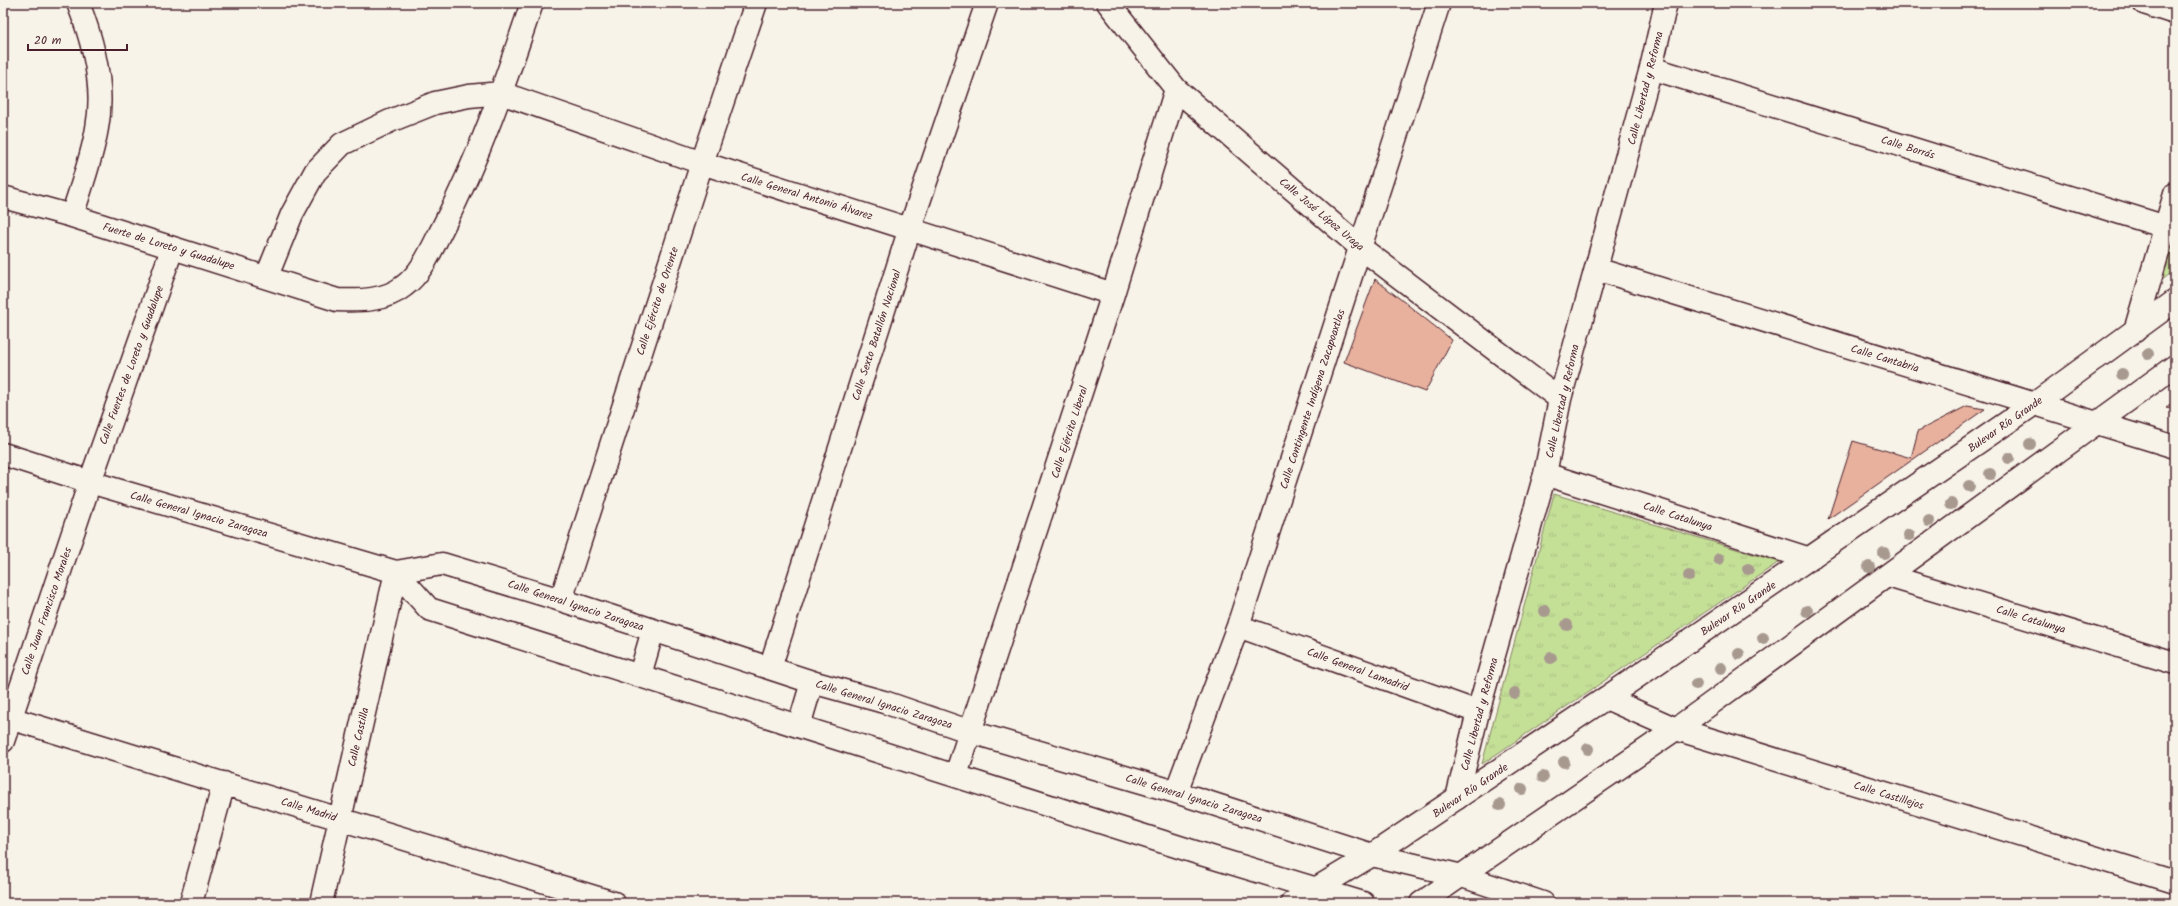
<svg xmlns="http://www.w3.org/2000/svg" width="2178" height="906" font-family="Kalam,sans-serif">
<style>
.park{fill:url(#park-tufts);stroke:#878061}
.building{fill:#e8b19e;stroke:#4a1f2b}
.lines{fill:none;stroke-linecap:round;stroke-linejoin:round}
.minor-casing{stroke:#4a1f2b;stroke-width:25}
.major-casing{stroke:#4a1f2b;stroke-width:25}
.minor{stroke:#f7f3e8;stroke-width:22}
.major{stroke:#f7f3e8;stroke-width:22}
.tree{fill:#a8998f}
.labels{text-anchor:middle;stroke-width:3;stroke-linejoin:round;paint-order:stroke}
.street-label{font-size:11px;fill:#4a1f2b;stroke:#f7f3e8}
</style>
<defs>
<pattern id="park-tufts" width="24" height="20" patternUnits="userSpaceOnUse"><rect width="24" height="20" fill="#c4e097"/><path d="M3 7l-1-3M5 7V3M7 7l1-3M15 17l-1-3M17 17v-4M19 17l1-3" fill="none" stroke="#aac082"/></pattern>
</defs>
<rect width="100%" height="100%" fill="#f7f3e8"/>
<filter id="ink" filterUnits="userSpaceOnUse"><feTurbulence type="fractalNoise" baseFrequency=".025" numOctaves="2"/><feDisplacementMap in="SourceGraphic" scale="8" xChannelSelector="R" yChannelSelector="G"/><feConvolveMatrix kernelMatrix="1 2 1 2 8 2 1 2 1" color-interpolation-filters="sRGB"/></filter>
<g filter="url(#ink)">
<!-- park -->
<path class="park" d="M2175 236V270L2161 281Z
M1554 494 1779 562 1482 764Z"/>
<!-- building -->
<path class="building" d="M1375 279 1452 340 1425 392 1344 362Z
M2175 401V409L2166 407Z
M1967 406 1985 409 1828 519 1853 441 1911 458 1918 431Z"/>
<g class="lines">
<defs>
<path id="minor" d="M1108 3 1176 89 1361 248 1560 399
M2144 3 2175 13
M1651 68 2166 227
M3 197 72 216 337 300C359 301 386 301 404 286 423 272 432 248 442 229 480 156 506 80 532 3
M72 216C81 187 92 158 97 128 105 87 93 41 78 3
M1596 269 2175 447
M267 276 292 214 315 172 342 144 390 121 435 103 469 96 501 93 702 163 1113 294
M2135 331 2175 194
M3 454 90 482 396 572 442 564 561 600 812 682 884 702 971 732 1176 792 1372 855 1462 876 1543 903
M1545 474 1810 559
M396 572 429 609 1198 853 1363 903
M1888 576 2175 663
M561 600 702 163 756 3
M1238 626 1478 712
M770 668 910 228 987 3
M640 675 653 630
M1606 698 1676 729 2175 882
M3 716 614 903
M799 726 812 682
M3 741 90 482 172 249
M956 775 1113 294 1176 89
M1176 792 1238 626 1439 3
M1457 798 1478 712 1545 474 1560 399 1651 68 1666 3
M191 903 224 783
M321 903 396 572"/>
<path id="major" d="M1292 903 1372 855 1606 698 2034 404 2175 301
M1421 903 1676 729 2175 366"/>
</defs>
<!-- minor casing -->
<use href="#minor" class="minor-casing"/>
<!-- major casing -->
<use href="#major" class="major-casing"/>
<!-- minor -->
<use href="#minor" class="minor"/>
<!-- major -->
<use href="#major" class="major"/>
</g>
<!-- trees -->
<g class="tree">
<circle cx="2148" cy="354" r="6"/>
<circle cx="2122" cy="374" r="6"/>
<circle cx="2030" cy="444" r="6"/>
<circle cx="2009" cy="458" r="6"/>
<circle cx="1990" cy="474" r="6"/>
<circle cx="1969" cy="486" r="6"/>
<circle cx="1951" cy="504" r="6"/>
<circle cx="1929" cy="521" r="6"/>
<circle cx="1909" cy="535" r="6"/>
<circle cx="1884" cy="553" r="6"/>
<circle cx="1719" cy="559" r="6"/>
<circle cx="1869" cy="567" r="6"/>
<circle cx="1748" cy="569" r="6"/>
<circle cx="1689" cy="576" r="6"/>
<circle cx="1545" cy="611" r="6"/>
<circle cx="1807" cy="611" r="6"/>
<circle cx="1567" cy="625" r="6"/>
<circle cx="1763" cy="638" r="6"/>
<circle cx="1739" cy="654" r="6"/>
<circle cx="1551" cy="658" r="6"/>
<circle cx="1721" cy="668" r="6"/>
<circle cx="1696" cy="684" r="6"/>
<circle cx="1515" cy="693" r="6"/>
<circle cx="1588" cy="749" r="6"/>
<circle cx="1564" cy="762" r="6"/>
<circle cx="1543" cy="777" r="6"/>
<circle cx="1522" cy="789" r="6"/>
<circle cx="1500" cy="805" r="6"/>
</g>
</g>
<g class="labels">
<!-- street labels -->
<g class="street-label">
<text transform="translate(1645 88) rotate(-76)" y="4">Calle Libertad y Reforma</text>
<text transform="translate(1908 147) rotate(17)" y="4">Calle Borrás</text>
<text transform="translate(807 196) rotate(17)" y="4">Calle General Antonio Álvarez</text>
<text transform="translate(1322 214) rotate(40)" y="4">Calle José López Uraga</text>
<text transform="translate(169 246) rotate(17)" y="4">Fuerte de Loreto y Guadalupe</text>
<text transform="translate(657 301) rotate(-72)" y="4">Calle Ejército de Oriente</text>
<text transform="translate(876 335) rotate(-72)" y="4">Calle Sexto Batallón Nacional</text>
<text transform="translate(1885 358) rotate(17)" y="4">Calle Cantabria</text>
<text transform="translate(131 365) rotate(-70)" y="4">Calle Fuertes de Loreto y Guadalupe</text>
<text transform="translate(1312 399) rotate(-72)" y="4">Calle Contingente Indígena Zacapoaxtlas</text>
<text transform="translate(1562 401) rotate(-77)" y="4">Calle Libertad y Reforma</text>
<text transform="translate(2005 424) rotate(-35)" y="4">Bulevar Río Grande</text>
<text transform="translate(1069 432) rotate(-72)" y="4">Calle Ejército Liberal</text>
<text transform="translate(199 514) rotate(16)" y="4">Calle General Ignacio Zaragoza</text>
<text transform="translate(1678 516) rotate(18)" y="4">Calle Catalunya</text>
<text transform="translate(576 605) rotate(18)" y="4">Calle General Ignacio Zaragoza</text>
<text transform="translate(1738 608) rotate(-34)" y="4">Bulevar Río Grande</text>
<text transform="translate(46 611) rotate(-71)" y="4">Calle Juan Francisco Morales</text>
<text transform="translate(2031 619) rotate(17)" y="4">Calle Catalunya</text>
<text transform="translate(1358 669) rotate(20)" y="4">Calle General Lamadrid</text>
<text transform="translate(884 704) rotate(17)" y="4">Calle General Ignacio Zaragoza</text>
<text transform="translate(1479 714) rotate(-75)" y="4">Calle Libertad y Reforma</text>
<text transform="translate(358 737) rotate(-77)" y="4">Calle Castilla</text>
<text transform="translate(1470 790) rotate(-34)" y="4">Bulevar Río Grande</text>
<text transform="translate(1889 795) rotate(17)" y="4">Calle Castillejos</text>
<text transform="translate(1194 798) rotate(17)" y="4">Calle General Ignacio Zaragoza</text>
<text transform="translate(309 809) rotate(17)" y="4">Calle Madrid</text>
</g>
</g>
<!-- margin -->
<rect width="2178" height="906" fill="none" stroke="#f7f3e8" stroke-width="16"/>
<rect x="8" y="8" width="2162" height="890" fill="none" stroke="#4a1f2b" stroke-width="1.5" filter="url(#ink)"/>
<!-- scale -->
<path d="M28 44v6h99v-6" fill="none" stroke="#4a1f2b" stroke-width="2"/>
<text x="34" y="44" font-size="12" fill="#4a1f2b" stroke="#f7f3e8" stroke-width="3" paint-order="stroke">20 m</text>
</svg>
